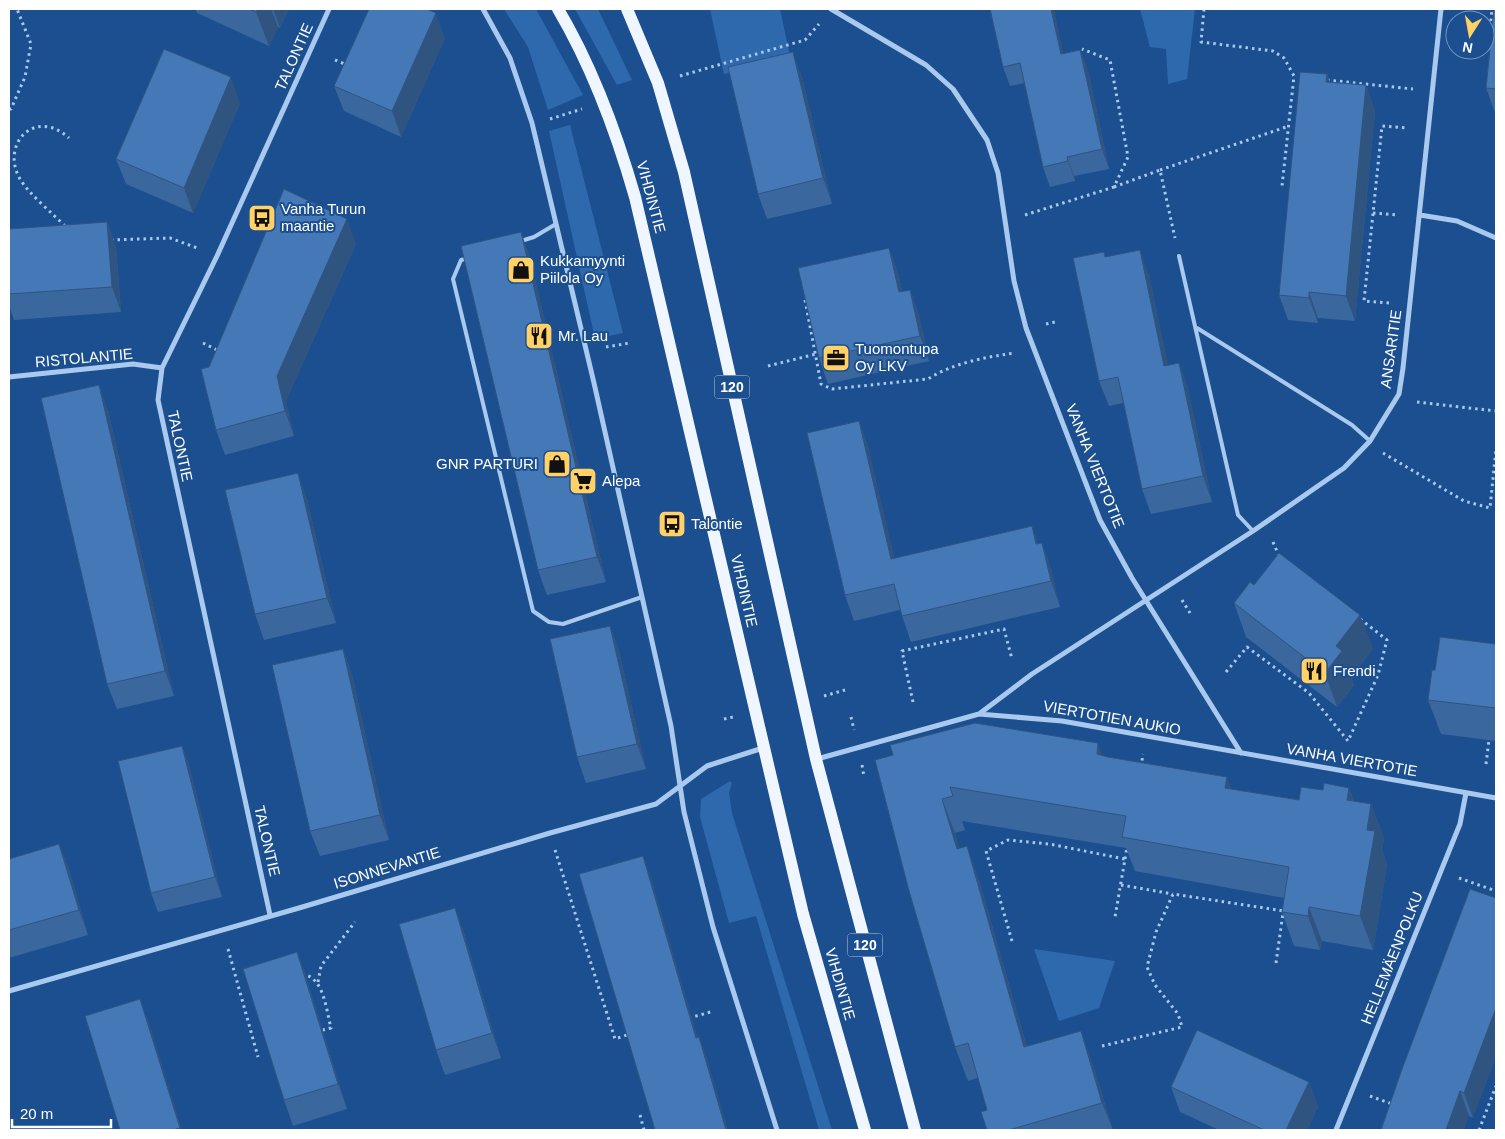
<svg xmlns="http://www.w3.org/2000/svg" width="1505" height="1139" font-family="Arial,sans-serif">
<style>
.green{fill:#2e69ad}
.lines{fill:none;stroke-linecap:round;stroke-linejoin:round}
.path{stroke:#a9c9ee;stroke-width:3;stroke-dasharray:2.5 4;stroke-linecap:butt}
.service{stroke:#a9c9ee;stroke-width:4}
.minor{stroke:#a9c9ee;stroke-width:5}
.primary{stroke:#f0f6ff;stroke-width:12}
.wall{fill:#3a679d}
.shaded-wall{fill:#305480}
.building{fill:#4478b7;stroke:#305480}
.labels{text-anchor:middle;stroke-width:4;stroke-linejoin:round;paint-order:stroke}
.shield{fill:#1b4f8f;stroke:#bbcadd;stroke-width:1}
.shield-label{font-size:14px;font-weight:bold;fill:#fff}
.street-label{font-size:15px;fill:#fff;stroke:#1b4f8f}
.poi-label{font-size:15px;fill:#fff;stroke:#1b4f8f;text-anchor:start}
</style>
<rect width="100%" height="100%" fill="#1b4f8f"/>
<!-- green -->
<path class="green" d="M504 9H536L583 95 548 110 528 47Z
M575 9H598L632 80 617 85Z
M710 9H780L791 60 724 74Z
M1140 9H1195L1187 79 1168 84 1166 49 1150 47Z
M570 125 623 333 595 339 549 131Z
M730 781 732 783 729 793 732 813 832 1130H819L756 916 729 923 700 817 701 799Z
M1034 949 1115 961 1099 1008 1059 1021Z"/>
<g class="lines">
<!-- path -->
<path class="path" d="M1204 9 1201 42 1273 51 1284 58 1294 76 1282 186
M1491 21 1492 9
M335 60 347 65
M680 76 805 40 819 24
M1327 80 1413 89
M9 109H11L25 77 31 44 17 9
M550 119 582 109
M1160 170 1289 126
M1114 187 1160 170 1175 238
M1373 213 1398 215
M1025 215 1114 187 1128 157 1110 60 1082 49
M65 226C53 214 28 193 20 179 0 144 35 107 69 138
M111 240 170 238 200 249
M805 300 821 384 832 389 928 379C953 363 986 357 1015 353
M1389 303 1364 301 1382 126 1407 128
M1046 324 1055 322
M203 343 219 351
M606 347 630 343
M768 366 816 354
M1417 402 1496 411
M1383 453 1464 501 1490 508 1496 449
M1273 542 1279 556
M1182 600 1190 613
M1226 672 1247 647 1309 693 1348 741 1378 675 1387 640 1359 618
M824 696 845 690
M913 702 902 651 1004 629 1012 659
M851 717 854 730
M724 719 733 717
M1486 764 1489 740
M862 765 864 777
M1141 767 1143 754
M555 850 615 1039 630 1034
M1125 859 1127 847
M1459 878 1496 891
M1121 885 1173 894
M1012 941 986 851 1008 840 1049 844 1125 859 1115 917
M228 949 258 1057
M1276 963 1283 913
M302 974C324 977 326 1009 331 1028L323 1030
M318 982 321 966 355 922
M689 1018 714 1011
M1102 1046 1182 1027 1178 1014 1155 985 1147 967 1156 932 1173 894 1284 911
M1370 1096 1392 1104
M640 1115 644 1130
M1479 1130 1496 1086"/>
<!-- service -->
<path class="service" d="M521 241 534 237 556 224
M1179 256 1238 515 1253 531
M469 258 461 260 453 279 533 611 549 622 563 624 642 597
M1197 328 1352 425 1370 441"/>
<!-- minor -->
<path class="minor" d="M483 9 510 58 532 123 594 383 671 726 684 812 713 927 777 1130
M831 9 926 65 953 89 987 140 998 173 1014 281 1026 328 1100 520 1132 578 1241 753
M1420 215 1457 221 1496 238
M9 377 133 364 162 368
M979 714 1032 674 1253 531 1344 468 1370 441 1399 394 1403 368 1441 9
M817 759 979 714 1062 721 1496 798
M270 915 158 400 162 368 217 256 329 9
M9 991 299 908 550 833 656 804 707 766 763 748
M1336 1130 1460 824 1466 793"/>
<!-- primary -->
<path class="primary" d="M558 9C593 68 616 131 635 197L803 914 865 1130
M627 9 658 83 684 172 816 759 915 1130"/>
</g>
<!-- wall -->
<path class="wall" d="M196 9H289L280 28 278 27 269 46 197 13Z
M1496 9V113H1495L1486 88Z
M445 38 401 137 344 111 334 86Z
M1080 50 1088 70 1109 169 1074 176 1075 181 1050 187 1043 167 1025 83 1010 86 1003 67Z
M802 77 832 204 767 219 758 194Z
M1330 82 1366 85 1375 111 1355 321 1318 318V323L1288 320 1279 295Z
M240 103 193 213 126 184 116 159Z
M107 222 116 247 121 312 14 320 9 306V294Z
M521 232 530 258 606 582 547 595 538 570Z
M356 244 286 401 294 436 225 455 216 430Z
M889 248 898 273 902 292 910 290 919 315 929 361 828 384 819 358Z
M1106 257 1149 275 1168 366 1179 363 1188 389 1212 502 1151 514 1142 489 1124 403 1109 406 1099 381Z
M108 410 174 696 117 709 107 684Z
M859 421 868 447 894 558 1042 543 1051 569 1060 607 911 642 902 616 900 610 854 621 845 595Z
M307 499 336 623 264 640 255 614Z
M1254 585 1360 615 1373 649 1351 677 1354 685 1337 707 1246 637 1234 603Z
M610 626 619 651 646 769 586 783 577 757Z
M1496 644V741L1441 734 1428 700 1435 670Z
M343 649 352 675 389 840 320 856 310 831Z
M182 746 189 765 222 897 158 912 151 893Z
M1103 756 1231 789 1299 800 1323 790 1349 788 1354 801 1371 804 1384 838 1382 850 1387 865 1373 950 1322 941 1320 950 1294 946 1282 912 1284 898 1135 871 1126 848 962 821 965 830 955 833 959 848 979 880 1027 1047 1093 1065 1113 1130H987V1110L978 1078 968 1081 955 1047 875 760Z
M59 844 69 869 88 935 9 958V859Z
M1470 889 1473 1118 1469 1116 1381 1130Z
M455 908 464 933 501 1058 445 1075 436 1050Z
M297 952 306 977 347 1109 293 1126 284 1100Z
M1309 1082 1318 1107 1307 1130H1219L1180 1112 1171 1087Z"/>
<!-- shaded-wall -->
<path class="shaded-wall" d="M258 9H271L278 27 269 46 256 12Z
M273 9H289L280 28Z
M1051 9H1054L1068 74 1061 54Z
M436 13 445 38 401 137 392 111Z
M1080 50 1088 70 1109 169 1102 149Z
M793 52 802 77 832 204 823 178Z
M1327 74 1336 100 1326 82Z
M231 77 240 103 193 213 184 188Z
M1366 85 1375 111 1355 321 1346 296Z
M1067 157 1074 176 1075 181 1068 161Z
M347 219 356 244 286 401 294 436 285 411 277 376Z
M107 222 116 247 121 312 112 287Z
M521 232 530 258 606 582 597 557Z
M889 248 898 273 908 318 899 292Z
M1140 250 1149 275 1174 392 1164 366Z
M910 290 919 315 929 361 920 336Z
M1309 292 1318 318V323L1309 298Z
M1179 363 1188 389 1212 502 1203 476Z
M99 385 108 410 174 696 165 671Z
M859 421 868 447 901 584 891 559Z
M298 473 307 499 336 623 327 598Z
M1032 526 1041 551 1036 544Z
M1042 543 1051 569 1060 607 1051 581Z
M1360 615 1373 649 1351 677 1354 685 1337 707 1325 673 1336 646Z
M610 626 619 651 646 769 637 744Z
M343 649 352 675 389 840 380 815Z
M1098 743 1111 778 1097 754Z
M182 746 189 765 222 897 215 877Z
M1227 777 1240 812 1225 788Z
M1349 788 1361 822 1347 800Z
M942 799 955 833 969 883 957 849Z
M1371 804 1384 838 1382 850 1387 865 1373 950 1360 916 1367 830Z
M59 844 69 869 88 935 79 910Z
M967 846 979 880 1037 1082 1024 1047Z
M643 856 651 877 704 1059 696 1038Z
M1309 907 1322 941 1320 950 1308 916Z
M455 908 464 933 501 1058 492 1033Z
M297 952 306 977 347 1109 338 1084Z
M140 999 150 1025 182 1130H180V1128Z
M1496 1008V1058L1473 1118 1464 1093Z
M1081 1031 1093 1065 1113 1130 1102 1103Z
M699 1037 707 1058 728 1130H726Z
M1309 1082 1318 1107 1307 1130H1286Z
M1460 1091 1469 1116 1464 1130H1446Z"/>
<!-- building -->
<path class="building" d="M249 9H258L256 12Z
M369 9H427L436 13 392 111 334 86Z
M990 9H1051L1061 54 1080 50 1102 149 1067 157 1068 161 1043 167 1020 63 1003 67Z
M1494 9H1496V89L1486 88Z
M164 49 231 77 184 188 116 159Z
M793 52 823 178 758 194 728 67Z
M1300 72 1327 74 1326 82 1366 85 1346 296 1309 292V298L1279 295Z
M284 189 347 219 277 376 285 411 216 430 201 369 209 367Z
M107 222 112 287 9 294V229Z
M521 232 597 557 538 570 461 246Z
M889 248 899 292 910 290 920 336 819 358 798 268Z
M1140 250 1164 366 1179 363 1203 476 1142 489 1118 377 1099 381 1073 258 1104 252 1105 257Z
M99 385 165 671 107 684 41 398Z
M859 421 891 559 1032 526 1036 544 1042 543 1051 581 902 616 894 584 845 595 807 433Z
M298 473 327 598 255 614 225 490Z
M1279 553 1360 615 1336 646 1342 651 1325 673 1234 603 1250 582 1254 585Z
M610 626 637 744 577 757 550 639Z
M1440 637 1496 644V708L1428 700 1432 670H1435Z
M343 649 380 815 310 831 272 665Z
M975 723 1098 743 1097 754 1108 757 1227 777 1225 788 1299 800 1301 787 1323 790 1324 783 1349 788 1347 800 1371 804 1367 830 1375 831 1360 916 1309 907 1308 916 1282 912 1289 867 1122 837 1126 816 950 787 953 796 942 799 957 849 967 846 1024 1047 1081 1031 1102 1103 1009 1130H987L981 1112 987 1110 968 1043 955 1047 909 891 875 760 893 755 890 745Z
M182 746 215 877 151 893 118 761Z
M59 844 79 910 9 930V859Z
M643 856 696 1038 699 1037 726 1130H655L579 874Z
M1470 889 1496 898V1008L1464 1093 1460 1091 1446 1130H1381L1402 1069Z
M455 908 492 1033 436 1050 399 924Z
M297 952 338 1084 284 1100 243 969Z
M140 999 180 1128 172 1130H120L85 1016Z
M1197 1030 1309 1082 1286 1130H1264L1171 1087Z"/>
<!-- icons -->
<defs>
<symbol id="bus-square" viewBox="-11 -11 22 22"><rect x="-9" y="-9" width="18" height="18" rx="4" fill="#ffd166" stroke="#1b4f8f"/><path d="M-5-6H5V4H4V6H2V4H-2V6H-4V4H-5ZM-3.5-4V0h7V-4ZM-3.5 1.2v1.5H-2V1.2ZM2 1.2v1.5H3.5V1.2Z" fill="#111"/></symbol>
<symbol id="shop-square" viewBox="-11 -11 22 22"><rect x="-9" y="-9" width="18" height="18" rx="4" fill="#ffd166" stroke="#1b4f8f"/><path d="M-5-2.5h2.3a2.7 3.5 0 0 1 5.4 0H5L5.5 6h-11ZM-1.5-2.5h3a1.5 2.3 0 0 0-3 0Z" fill="#111"/></symbol>
<symbol id="restaurant-square" viewBox="-11 -11 22 22"><rect x="-9" y="-9" width="18" height="18" rx="4" fill="#ffd166" stroke="#1b4f8f"/><path d="M-5-6h1v4h1v-4h1v4h1v-4h1v5L-1.5 .5V6h-2V.5L-5-1ZM5-6V6H3V1.5H1.5Q1.5-4 5-6Z" fill="#111"/></symbol>
<symbol id="office-square" viewBox="-11 -11 22 22"><rect x="-9" y="-9" width="18" height="18" rx="4" fill="#ffd166" stroke="#1b4f8f"/><path d="M-6-3h4V-5.5h4V-3h4V5H-6ZM-1-4.5V-3h2v-1.5ZM-6 0V1H6V0Z" fill="#111"/></symbol>
<symbol id="supermarket-square" viewBox="-11 -11 22 22"><rect x="-9" y="-9" width="18" height="18" rx="4" fill="#ffd166" stroke="#1b4f8f"/><path d="M-6-5.5h2.5l.6 2H6L4.5 2H-2.5L-4.4-4H-6ZM-1.5 3.2a1.3 1.3 0 1 0 .1 0ZM3 3.2a1.3 1.3 0 1 0 .1 0Z" fill="#111"/></symbol>
</defs>
<g fill-rule="evenodd">
<use href="#bus-square" x="246" y="202" width="32" height="32"/>
<use href="#shop-square" x="505" y="254" width="32" height="32"/>
<use href="#restaurant-square" x="523" y="320" width="32" height="32"/>
<use href="#office-square" x="820" y="342" width="32" height="32"/>
<use href="#shop-square" x="541" y="448" width="32" height="32"/>
<use href="#supermarket-square" x="567" y="465" width="32" height="32"/>
<use href="#bus-square" x="656" y="508" width="32" height="32"/>
<use href="#restaurant-square" x="1298" y="655" width="32" height="32"/>
</g>
<g class="labels">
<!-- shield labels -->
<g class="shield">
<rect x="714.5" y="375.5" width="35" height="23" rx="4"/>
<rect x="847.5" y="933.5" width="35" height="23" rx="4"/>
</g>
<g class="shield-label">
<text x="732" y="392">120</text>
<text x="865" y="950">120</text>
</g>
<!-- street labels -->
<g class="street-label">
<text transform="translate(294 57) rotate(-66)" y="5">TALONTIE</text>
<text transform="translate(651 197) rotate(75)" y="5">VIHDINTIE</text>
<text transform="translate(1391 349) rotate(-82)" y="5">ANSARITIE</text>
<text transform="translate(84 358) rotate(-5)" y="5">RISTOLANTIE</text>
<text transform="translate(180 446) rotate(78)" y="5">TALONTIE</text>
<text transform="translate(1095 466) rotate(68)" y="5">VANHA VIERTOTIE</text>
<text transform="translate(744 591) rotate(77)" y="5">VIHDINTIE</text>
<text transform="translate(1112 718) rotate(10)" y="5">VIERTOTIEN AUKIO</text>
<text transform="translate(1352 760) rotate(10)" y="5">VANHA VIERTOTIE</text>
<text transform="translate(267 841) rotate(77)" y="5">TALONTIE</text>
<text transform="translate(387 868) rotate(-17)" y="5">ISONNEVANTIE</text>
<text transform="translate(1392 958) rotate(-68)" y="5">HELLEMÄENPOLKU</text>
<text transform="translate(840 984) rotate(74)" y="5">VIHDINTIE</text>
</g>
<!-- poi labels -->
<g class="poi-label">
<text x="281" y="214">Vanha Turun<tspan x="281" dy="17">maantie</tspan></text>
<text x="540" y="266">Kukkamyynti<tspan x="540" dy="17">Piilola Oy</tspan></text>
<text x="558" y="341">Mr. Lau</text>
<text x="855" y="354">Tuomontupa<tspan x="855" dy="17">Oy LKV</tspan></text>
<text x="538" y="469" text-anchor="end">GNR PARTURI</text>
<text x="602" y="486">Alepa</text>
<text x="691" y="529">Talontie</text>
<text x="1333" y="676">Frendi</text>
</g>
</g>
<!-- border -->
<rect width="1505" height="1139" fill="none" stroke="#ffffff" stroke-width="20"/>
<!-- north arrow -->
<g transform="translate(1470 35) rotate(191)"><circle r="24" fill="#1b4f8f" stroke="#7695bc"/>
<path d="M0-4L9 19L0 12L-9 19Z" fill="#ffd166"/>
<text y="-8" font-size="14" font-weight="bold" text-anchor="middle" fill="#ffffff">N</text>
</g>
<!-- scale -->
<path d="M12 1119v8h99v-8" fill="none" stroke="#ffffff" stroke-width="2.5"/>
<text x="20" y="1119" font-size="15" fill="#ffffff" stroke="#1b4f8f" stroke-width="4" paint-order="stroke">20 m</text>
</svg>
